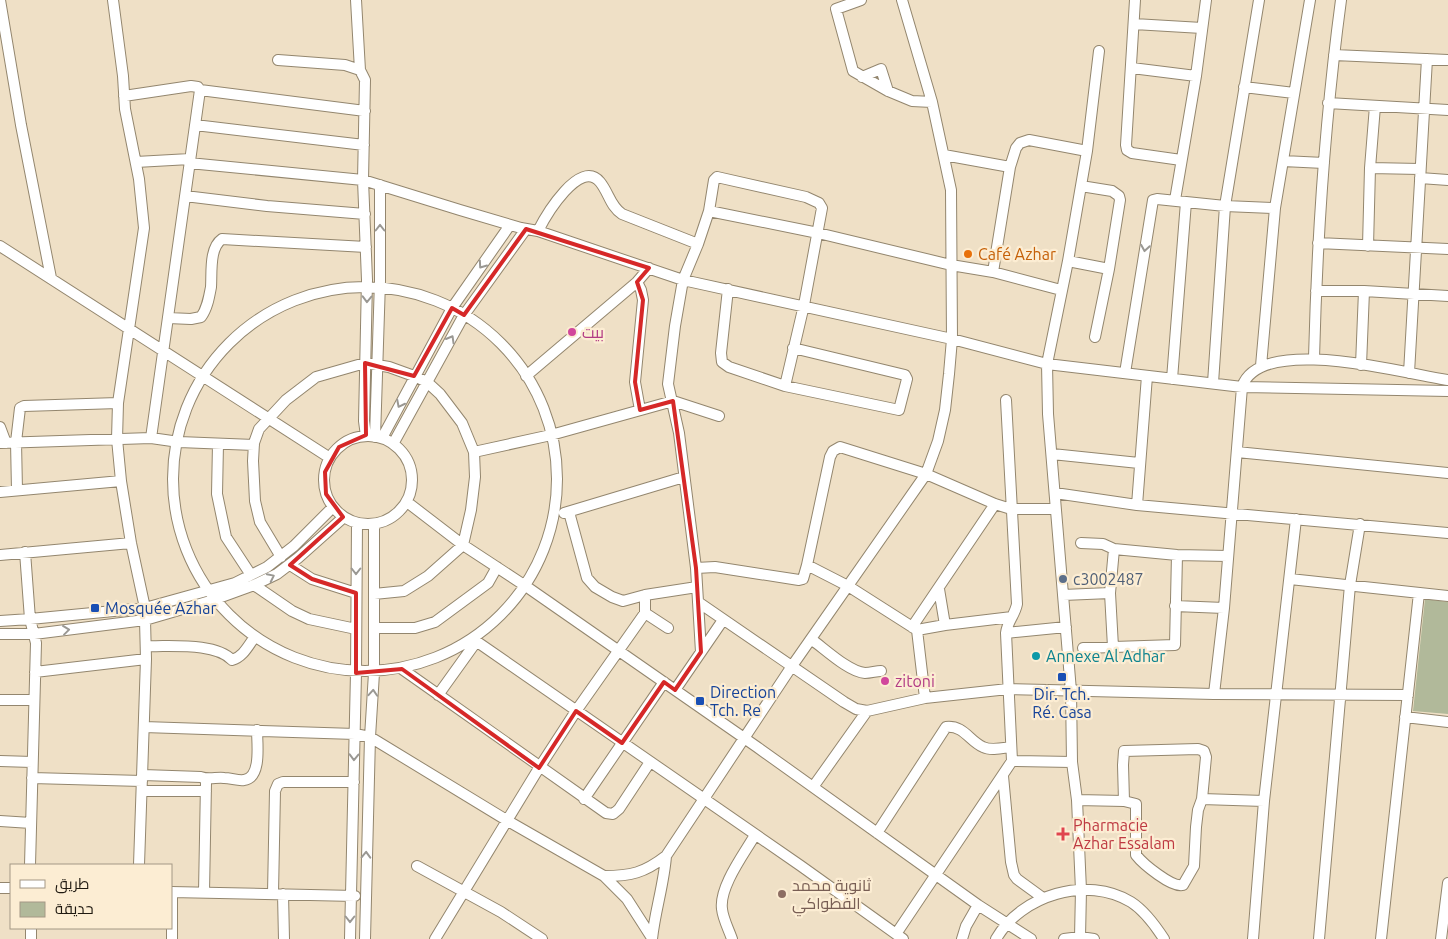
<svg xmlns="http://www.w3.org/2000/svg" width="1448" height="939" font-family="Ubuntu,Cairo,sans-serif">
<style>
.green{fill:#b1b99a}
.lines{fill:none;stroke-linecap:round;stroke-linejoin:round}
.minor-casing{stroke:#93866e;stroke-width:12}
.minor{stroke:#fff;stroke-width:10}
.oneway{stroke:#9a9893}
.marked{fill:none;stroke:#d62828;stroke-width:4;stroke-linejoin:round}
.food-dot{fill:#e8710a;stroke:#fcedd3;stroke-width:2}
.hotel-dot{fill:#d1479c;stroke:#fcedd3;stroke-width:2}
.service-dot{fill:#5c6f8a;stroke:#fcedd3;stroke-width:2}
.transit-dot{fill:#1a4fb4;stroke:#fcedd3;stroke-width:2}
.culture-dot{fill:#0f9aa8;stroke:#fcedd3;stroke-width:2}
.health-dot{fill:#e0444e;stroke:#fcedd3;stroke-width:2}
.education-dot{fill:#8d6e63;stroke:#fcedd3;stroke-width:2}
.labels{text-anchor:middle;stroke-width:4.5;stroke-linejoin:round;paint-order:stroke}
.food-label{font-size:16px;fill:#c56008;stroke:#fcedd3;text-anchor:start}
.hotel-label{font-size:16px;fill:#b23c85;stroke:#fcedd3;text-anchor:start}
.service-label{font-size:16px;fill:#4e5e75;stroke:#fcedd3;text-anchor:start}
.transit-label{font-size:16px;fill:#164399;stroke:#fcedd3;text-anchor:start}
.culture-label{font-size:16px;fill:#0d838f;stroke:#fcedd3;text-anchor:start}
.health-label{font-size:16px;fill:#be3a42;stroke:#fcedd3;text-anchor:start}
.education-label{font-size:16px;fill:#785e54;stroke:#fcedd3;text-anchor:start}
</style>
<rect width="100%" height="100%" fill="#efe0c6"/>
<!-- green -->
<path class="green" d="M1425 599 1448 602V714L1413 711Z"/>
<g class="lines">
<defs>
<path id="minor" d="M0 0 21 125 51 278
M113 0 123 76 125 109 139 179 144 228 118 403 117 439 121 481 131 543 145 608
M356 0 360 70
M861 0 836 9 853 71 888 91 912 101 932 102
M1135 0 1126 145 1127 150 1132 153 1181 160
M1134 24 1202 28
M1334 55 1448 60
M278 60 345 65 360 70 365 80 363 180 367 280 364 421 366 436
M1132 68 1196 76
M862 77 881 69 888 91
M1244 87 1294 93
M200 90 365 111
M124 96 191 86 198 87 200 90 151 438
M1328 103 1448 110
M195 125 364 145
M1087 151 1099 51
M944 155 1010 167
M1283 161 1324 163
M136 162 190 159
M189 163 363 180 460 210 521 228 538 231
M1370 168 1420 169
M1420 178 1448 180
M1081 186 1112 191 1119 196 1120 200 1109 269 1095 337
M185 196 267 206 365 214
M1175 200 1196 76 1206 0
M709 211 818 233 951 265 993 272 1061 290
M1318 243 1448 249
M698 244 622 214C610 206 609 193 600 182 580 158 546 215 538 231L683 280 952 339 1047 364 1242 387 1448 391
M0 246 330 458
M1368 246 1370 168 1375 106
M1068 261 1109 269
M993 272 1010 167 1016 148 1020 143 1029 140 1087 151 1068 261 1047 364 1048 414 1071 691 1072 762 1077 800 1081 890 1080 937
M637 282 641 290 643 300 635 382 640 410
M173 479a192 192 0 1 1 384 0a192 192 0 1 1-384 0Z
M728 289 721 353 722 362 729 367 785 386 899 410 907 379 905 375 793 348
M1316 291H1364L1448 296
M168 318 191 319 201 317C207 309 209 298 211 287 212 273 209 248 222 239L366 247
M1314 358C1317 239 1325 119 1341 0
M1361 365 1364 291
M1261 366 1275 208 1310 0
M1125 373 1153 200 1157 199 1225 206 1275 208
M1409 373 1427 59
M526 376 637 282 649 268
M1172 379 1186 202
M1213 383 1225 206 1259 0
M0 427 6 443
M324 480a44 44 0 1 1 88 0a44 44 0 1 1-88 0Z
M375 437 380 281V185
M382 438 452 308 510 225
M0 443 151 438 179 442 254 445
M218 444 217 494 226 537 251 575
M393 444 464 315 526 229
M474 452 551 435 673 401 719 416
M1237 452 1448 473
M1052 454 1139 463
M17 490 16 442 20 408 24 406 118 403
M0 492 121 481
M1055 493 1137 505 1448 533
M407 502 463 545 527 587 757 747 978 905 1031 939
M1137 505 1147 376
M569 512 587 578 595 587 612 597 623 601 645 595 697 587
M564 513 684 477
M1081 543 1103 544 1114 549 1177 555 1228 556
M25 552 30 619 36 643 30 865
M0 555 131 543
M281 557 260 522 255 501 253 461 254 443 259 429 286 400 316 377 365 363 389 367 414 376 427 382 440 394 462 423 474 452 475 477 471 510 463 545 428 576 404 591 374 594
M290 565 312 579 356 593
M807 565 830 457 833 451 840 447 926 474 995 504 1011 509H1055
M696 568 715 567 799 580 803 579 807 565 848 586 917 630 945 625 1012 617
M1290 579 1448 596
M254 585 292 611 309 619 356 629
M939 589 945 625
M645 595V613L668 628
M1063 595 1110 593
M698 602 844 702 856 709 867 711 925 698 1008 689 1214 694 1408 695
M1175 606 1224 608
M0 621 30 619 145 608 235 583 267 567 294 546 333 507
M912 627 995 504
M374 628H415L435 622 488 583 497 567
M917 630 925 698
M1006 633 1066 627
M0 634H34L145 620 210 601 254 585 277 574 298 558 344 517
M473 639 801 866 903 939
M811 639C825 649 849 672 865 673 871 673 876 671 881 671
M146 646C170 647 215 642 232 660 243 657 248 646 254 638
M1113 647 1110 593 1114 549
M1083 648 1175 645 1177 555
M701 652 696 568 679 433 668 384 675 326 683 280 698 244 709 211 714 180 717 177 806 197 819 203 822 208 804 305 785 386
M402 669 606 813 613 814 619 809 650 762
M35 672 146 659
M675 690 723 620
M1214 694 1224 608 1242 387C1260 333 1406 374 1448 380
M438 695 476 642
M0 700H34
M1405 717 1448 722
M144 727 355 734 370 737 508 821 604 876 627 899 652 938
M0 761 32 762
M1012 761 1072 762
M143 775 201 777C208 780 217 777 224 778 231 778 238 781 244 780 262 778 257 743 257 730
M1003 776 1011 862 1014 875 1017 879 1043 898
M32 778 142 781
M813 787 867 711
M142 791H206
M584 799 664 682
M1202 799 1264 801
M1077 800 1124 801 1136 804V855C1143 864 1172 888 1183 885L1194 866 1196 827 1198 810 1202 799 1206 757 1204 751 1198 749 1124 751 1123 765 1124 801
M0 821 31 823
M877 833 946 727C964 725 969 741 983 747 991 751 1003 748 1011 747
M139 865 146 659 145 620
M417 866 501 912 542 939
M604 876C631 876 644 873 666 856L792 666 926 474 938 441 945 410 949 374 952 339 951 190 932 102 902 0
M0 888H11
M171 892 355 896
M204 892 206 783 205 779
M273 893 275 791 278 784 283 782H354
M283 894 284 939
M31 928V939
M896 934 1012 761 1006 633C1007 622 1015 615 1017 604L1006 400
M172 939V892
M350 939 356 673 357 523
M365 939 370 737 374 673V524
M435 939 539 768 576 711 645 613
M652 939C655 911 664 884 666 856
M732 939C729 930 723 919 722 909 719 887 744 854 755 835
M962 939 966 926 978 905
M996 939C1021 895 1087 875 1131 902 1145 911 1155 925 1164 939
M1064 939 1080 937 1094 939
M1253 939 1264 801 1296 519
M1319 939 1350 585 1360 524
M1381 939 1419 593
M1441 939 1448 883"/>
</defs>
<!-- minor casing -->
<use href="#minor" class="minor-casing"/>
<!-- minor -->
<use href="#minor" class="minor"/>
</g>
<!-- one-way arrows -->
<defs><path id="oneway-chevron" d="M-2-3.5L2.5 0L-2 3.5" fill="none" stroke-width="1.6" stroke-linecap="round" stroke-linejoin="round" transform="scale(1.25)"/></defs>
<g class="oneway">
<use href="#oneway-chevron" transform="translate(380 228) rotate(-90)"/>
<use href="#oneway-chevron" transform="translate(1145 248) rotate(99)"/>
<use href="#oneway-chevron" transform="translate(482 265) rotate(125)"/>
<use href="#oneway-chevron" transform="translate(367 299) rotate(91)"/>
<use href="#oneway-chevron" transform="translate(451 339) rotate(-60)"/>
<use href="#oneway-chevron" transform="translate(400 404) rotate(117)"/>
<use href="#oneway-chevron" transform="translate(356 571) rotate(90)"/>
<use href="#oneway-chevron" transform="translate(271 577) rotate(-26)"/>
<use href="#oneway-chevron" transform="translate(66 630) rotate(-7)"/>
<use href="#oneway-chevron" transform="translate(373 693) rotate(-86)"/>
<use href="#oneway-chevron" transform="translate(354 757) rotate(91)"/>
<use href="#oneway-chevron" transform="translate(366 855) rotate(-88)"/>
<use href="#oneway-chevron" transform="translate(350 919) rotate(90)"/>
</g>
<!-- marked area -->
<path class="marked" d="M526 229 649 268 637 282 643 300 635 382 640 410 673 401 696 568 701 652 675 690 664 682 622 743 576 711 539 768 402 669 356 673V593L312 579 290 565 343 517 326 494 325 472 339 447 366 435 365 363 414 376 452 308 464 315Z"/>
<!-- markers -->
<circle class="food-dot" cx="968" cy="254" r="5"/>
<g class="hotel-dot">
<circle cx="572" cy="332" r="5"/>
<circle cx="885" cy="681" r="5"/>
</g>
<circle class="service-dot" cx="1063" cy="579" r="5"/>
<g class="transit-dot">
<rect x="90" y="603" width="10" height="10" rx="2.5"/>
<rect x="1057" y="672" width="10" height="10" rx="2.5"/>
<rect x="695" y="696" width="10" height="10" rx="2.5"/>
</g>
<circle class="culture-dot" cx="1036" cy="656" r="5"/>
<path class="health-dot" d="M1060.5 826.5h5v5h5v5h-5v5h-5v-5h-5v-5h5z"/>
<circle class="education-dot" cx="782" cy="894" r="5"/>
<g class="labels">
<!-- food labels -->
<g class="food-label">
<text x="978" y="260">Café Azhar</text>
</g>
<!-- hotel labels -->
<g class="hotel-label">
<text x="582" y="338">بيت</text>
<text x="895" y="687">zitoni</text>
</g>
<!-- service labels -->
<g class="service-label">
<text x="1073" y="585">c3002487</text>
</g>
<!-- transit labels -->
<g class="transit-label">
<text x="105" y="614">Mosquée Azhar</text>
<text x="710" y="698">Direction<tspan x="710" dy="18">Tch. Re</tspan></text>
<text x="1062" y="700" text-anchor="middle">Dir. Tch.<tspan x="1062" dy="18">Ré. Casa</tspan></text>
</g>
<!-- culture labels -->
<g class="culture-label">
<text x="1046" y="662">Annexe Al Adhar</text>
</g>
<!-- health labels -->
<g class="health-label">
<text x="1073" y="831">Pharmacie<tspan x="1073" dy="18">Azhar Essalam</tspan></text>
</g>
<!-- education labels -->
<g class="education-label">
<text x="792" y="891">ثانوية محمد<tspan x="792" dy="18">الفطواكي</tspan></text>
</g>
</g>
<!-- legend -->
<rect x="10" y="864" width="162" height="65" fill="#fcedd3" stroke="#a49885"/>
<rect x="20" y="880" width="25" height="8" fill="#ffffff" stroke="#a49885"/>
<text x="55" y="889" font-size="15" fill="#1f1910">طريق</text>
<rect x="20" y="902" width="25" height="15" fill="#b1b99a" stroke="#a49885"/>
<text x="55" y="914" font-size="15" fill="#1f1910">حديقة</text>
</svg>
